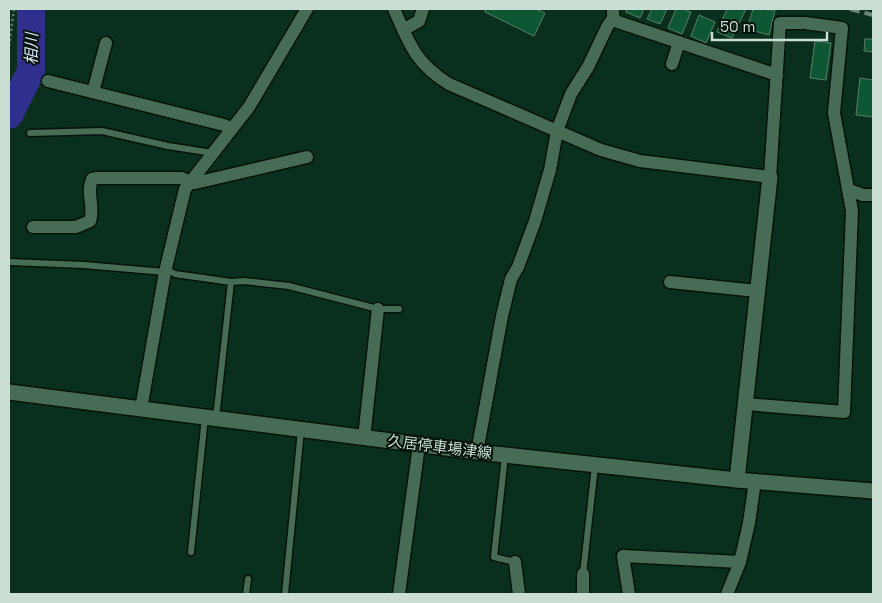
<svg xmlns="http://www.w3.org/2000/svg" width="882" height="603" font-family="'Space Grotesk','Noto Sans JP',sans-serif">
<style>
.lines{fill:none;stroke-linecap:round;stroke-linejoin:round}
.river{stroke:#302f8d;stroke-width:28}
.building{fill:#0e5734;stroke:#597e67}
.service-casing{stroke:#001508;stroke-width:9}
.minor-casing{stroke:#001508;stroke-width:15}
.tertiary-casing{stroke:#001508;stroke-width:18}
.secondary-casing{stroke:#001508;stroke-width:18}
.path{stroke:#5a7868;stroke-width:2.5;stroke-dasharray:2.5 2.5;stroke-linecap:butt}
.service{stroke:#476b54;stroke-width:6}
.minor{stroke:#476b54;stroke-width:12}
.tertiary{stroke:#476b54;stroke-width:15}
.secondary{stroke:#476b54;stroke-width:15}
.rail{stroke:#6b8777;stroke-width:4;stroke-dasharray:10 5;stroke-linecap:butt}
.labels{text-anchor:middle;stroke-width:4;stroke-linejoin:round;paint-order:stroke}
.street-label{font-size:15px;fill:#caded1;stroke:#06140b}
.water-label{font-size:16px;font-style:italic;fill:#dde2fc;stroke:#06140b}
</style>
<rect width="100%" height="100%" fill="#0a2f1c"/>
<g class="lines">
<!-- river -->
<path class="river" d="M9 115 31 71V9"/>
</g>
<!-- building -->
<path class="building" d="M486 9H536L545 13 534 36 485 12Z
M627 9H644L640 18 626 12Z
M652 9H667L660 24 647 19Z
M676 9H683L691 12 682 34 668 28Z
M727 9H746L732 38 717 32Z
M753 9 775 10 769 35 747 29Z
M699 15 715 22 706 43 691 36Z
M865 39H873V52L864 51Z
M815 41 831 43 826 80 810 78Z
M860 78 873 80V117L856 115Z"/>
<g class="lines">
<defs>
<path id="service" d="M30 133 102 131 168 146 213 153
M10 262 84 265 165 272
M166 269 175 274 231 282 244 281 289 286 378 309H399
M216 418 231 282
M505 456 494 557 515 562
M191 552 205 417
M583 574 595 466
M246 594 248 579
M285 594 301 430"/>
<path id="minor" d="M394 9C409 43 415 63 449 84L601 150 640 161 770 177 780 23H805L842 28 834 113 852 211 844 412 745 404
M613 18 618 22 777 75
M403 30 419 21 423 9
M672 64 679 42
M48 81 224 125 232 129
M93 92 106 43
M849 190 863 195H873
M33 227H76L90 221C95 207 86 193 92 179L97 178H182L190 182 195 183 307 157
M670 282 757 291
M141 409 165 272 185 189 249 107 307 9
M364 438 378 309
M477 452 502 316 511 279 518 267 535 221 550 170 557 131 571 94 588 67 607 27 613 18V9
M515 562 519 594
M583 574V594
M399 594 419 445
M629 594 623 556 740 562
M727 594 740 562 749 523 755 481"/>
<path id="tertiary" d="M737 480 770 177"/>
<path id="secondary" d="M9 392 477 452 737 480 873 491"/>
</defs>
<!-- service casing -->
<use href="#service" class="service-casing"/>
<!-- minor casing -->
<use href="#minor" class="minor-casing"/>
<!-- tertiary casing -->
<use href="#tertiary" class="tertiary-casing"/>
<!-- secondary casing -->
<use href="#secondary" class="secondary-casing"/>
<!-- path -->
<path class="path" d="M9 46 14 9"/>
<!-- service -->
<use href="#service" class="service"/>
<!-- minor -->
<use href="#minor" class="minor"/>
<!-- tertiary -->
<use href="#tertiary" class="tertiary"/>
<!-- secondary -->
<use href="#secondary" class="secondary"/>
<!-- rail -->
<path class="rail" d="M850 9 873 15"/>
</g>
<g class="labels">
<!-- street labels -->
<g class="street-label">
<text transform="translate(440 447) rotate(7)" y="5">久居停車場津線</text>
</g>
<!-- water labels -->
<g class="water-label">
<text transform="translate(31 49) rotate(-89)" y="6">相川</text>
</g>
</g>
<!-- border -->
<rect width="882" height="603" fill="none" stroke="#caded1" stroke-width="20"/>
<!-- scale -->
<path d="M712 32v8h115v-8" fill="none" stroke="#caded1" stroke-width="2.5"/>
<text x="720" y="32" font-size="15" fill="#caded1" stroke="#06140b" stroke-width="4" paint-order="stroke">50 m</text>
</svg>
